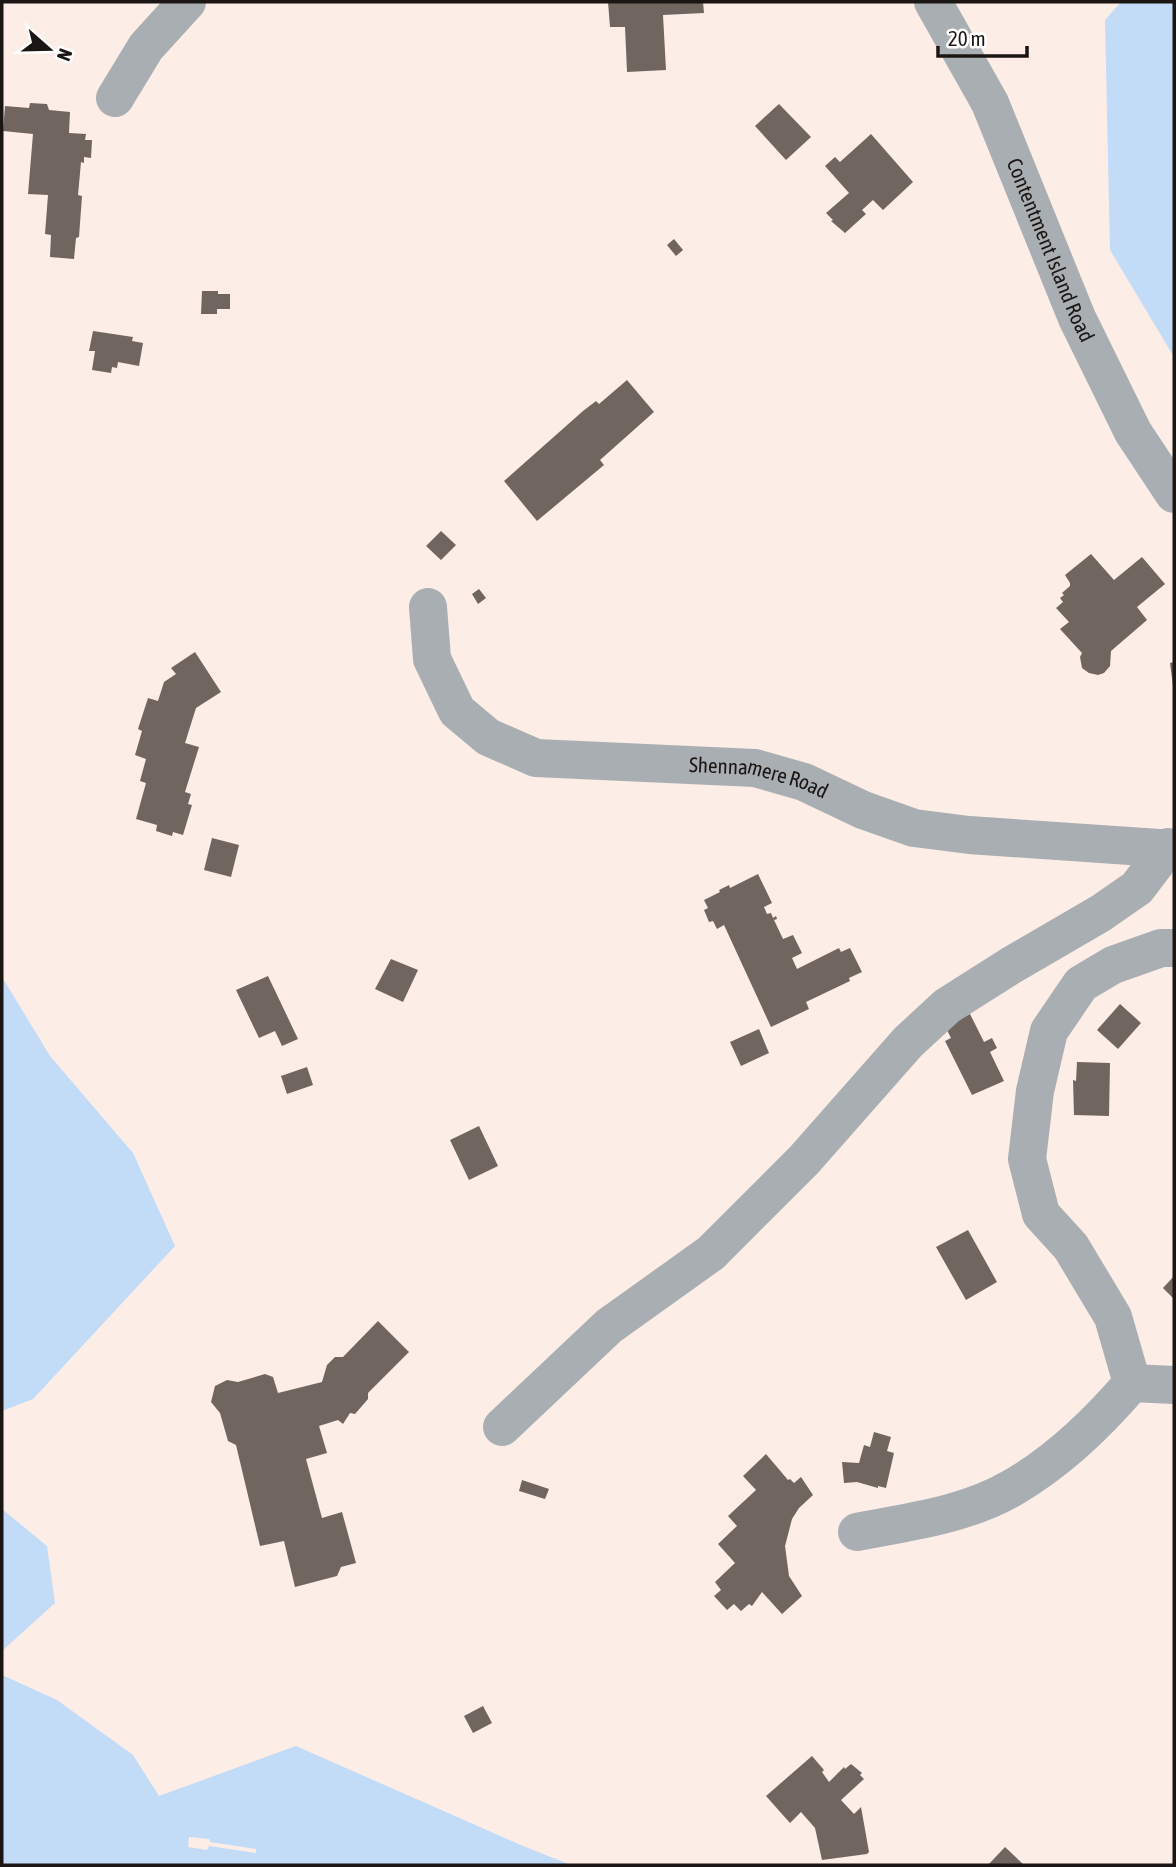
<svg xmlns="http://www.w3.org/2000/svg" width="1176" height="1867" font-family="'Asap Condensed',sans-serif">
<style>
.water{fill:#c2dbf7}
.pier{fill:#fcede6}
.building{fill:#71655f}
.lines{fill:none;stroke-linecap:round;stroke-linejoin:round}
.minor{stroke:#a9aeb3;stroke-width:38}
.labels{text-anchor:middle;stroke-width:5;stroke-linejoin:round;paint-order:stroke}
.street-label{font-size:21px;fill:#1b1613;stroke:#fff}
</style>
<rect width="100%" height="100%" fill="#fcede6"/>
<!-- water -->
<path class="water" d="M1121 2H1174V357L1110 250 1105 20Z
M2 977 50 1056 133 1153 175 1246 33 1399 2 1411Z
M2 1509 47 1546 55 1603 2 1651Z
M2 1675 57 1700 133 1755 159 1796 296 1746 523 1846 571 1865H2Z"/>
<!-- pier -->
<path class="pier" d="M189 1837 209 1839 210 1842 256 1849V1853L209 1846 207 1850 188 1847Z"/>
<!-- building -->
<path class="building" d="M608 2H703L704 13 663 15 666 70 627 72 625 27H610Z
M30 103 47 104 49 110 70 112 69 133 86 134 85 140H92L91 158 84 157V163L81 162 78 195 82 196 79 237 76 238 74 259 50 257 51 235 45 234 48 195 28 194 33 134 3 131 5 106 29 108Z
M779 104 811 137 786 160 755 126Z
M871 134 913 182 883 210 873 200 862 210 866 214 845 233 831 221 833 220 826 213 849 193 825 166 835 157 840 162Z
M674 239 683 250 676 256 667 245Z
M202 291H218V294H230V309H217V314H201Z
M93 331 133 337 132 341 143 343 139 366 118 362 117 368 112 367 111 373 92 370 95 351H89Z
M627 380 654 412 600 460 604 465 537 521 504 481 583 411 596 401 599 404Z
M441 531 456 545 441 560 426 546Z
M1091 554 1114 580 1142 557 1165 584 1137 607 1147 620 1111 651 1110 666 1104 673 1098 675 1089 673 1082 668 1080 657 1082 653 1060 629 1069 622 1056 608 1063 602 1060 598 1064 595 1062 593 1070 586V583L1065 575Z
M479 589 486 598 478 604 472 594Z
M195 652 221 692 196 708 185 743 199 747 185 792 191 794 188 804 192 805 183 835 173 832 172 836 156 831 157 825 136 819 146 783 140 781 146 759 135 755 142 731 138 729 148 698 158 701 164 682 176 674 171 668Z
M1174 662V686H1173L1170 663Z
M212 838 239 845 231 877 204 870Z
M758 874 772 903 764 907 767 914 771 913 773 918 776 916 777 919 774 920 783 939 793 935 802 953 792 958 797 969 839 948 841 952 850 948 862 972 849 978 850 981 806 1002 809 1009 771 1027 724 925 717 929 713 921 709 922 704 910 708 908 704 900 720 892 719 890 729 885 730 888Z
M391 959 418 970 403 1002 375 989Z
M268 976 298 1039 282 1046 275 1031 259 1038 236 990Z
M1120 1004 1141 1023 1118 1049 1097 1030Z
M970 1014 984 1042 992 1038 997 1048 990 1052 1004 1081 972 1095 945 1041 951 1038 945 1026Z
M759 1029 769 1053 741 1066 730 1042Z
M1077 1062 1110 1063 1109 1116 1074 1115 1073 1080 1076 1081Z
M307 1067 313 1085 287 1094 281 1076Z
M479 1126 498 1166 469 1180 450 1140Z
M968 1230 997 1282 966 1300 936 1247Z
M1174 1276V1299L1163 1288Z
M378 1321 409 1352 368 1393V1399L355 1414 350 1413 343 1424 338 1420 319 1426 327 1453 306 1459 322 1518 342 1512 356 1563 341 1567 337 1576 295 1587 284 1541 260 1546 236 1445 228 1441 220 1413 211 1402 215 1386 227 1380 238 1382 265 1374 273 1377 278 1393 322 1382 327 1365 335 1357H343Z
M874 1432 891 1437 887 1451 894 1453 886 1488 878 1486V1488L857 1482 844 1483 842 1462 859 1463 864 1445 870 1447Z
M766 1454 788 1480 790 1479 794 1483 801 1477 813 1495 799 1508 792 1519 785 1546 789 1576 802 1596 782 1614 762 1592 752 1606 749 1604 741 1611 734 1604 727 1610 714 1596 721 1590 715 1582 735 1563 718 1544 737 1526 728 1516 756 1490 743 1476Z
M522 1480 549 1489 545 1499 519 1491Z
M483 1706 492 1723 473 1733 464 1716Z
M812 1756 824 1770 822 1772 829 1782 844 1767 845 1769 851 1764 862 1773 860 1775 864 1779 841 1800 854 1814 861 1807 869 1852 867 1854 822 1860 815 1828 801 1812 790 1823 766 1796Z
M1005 1847 1024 1865H988Z"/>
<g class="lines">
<!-- minor -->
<g class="minor">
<path id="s1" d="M933 2 990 103 1077 318 1133 432 1174 494"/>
<path d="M115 98 146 47 187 2"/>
<path id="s2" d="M428 607 432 659 457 711 488 737 536 758 755 768 804 782 863 810 914 828 969 835 1174 849"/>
<path d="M1132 1383 1113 1317 1071 1247 1041 1214 1027 1159 1035 1091 1049 1031 1081 984 1113 965 1161 948H1174"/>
<path d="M502 1427 609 1326 711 1253 804 1160 908 1042 947 1006 1010 966 1101 913 1137 888 1168 847"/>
<path d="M857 1532C908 1522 966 1515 1012 1488 1059 1461 1097 1424 1132 1383L1174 1385"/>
</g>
</g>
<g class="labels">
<!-- street labels -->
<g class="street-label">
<text dy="7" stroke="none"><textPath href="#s1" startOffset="275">Contentment Island Road</textPath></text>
<text dy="7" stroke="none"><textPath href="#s2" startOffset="427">Shennamere Road</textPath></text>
</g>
</g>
<!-- border -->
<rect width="1176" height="1867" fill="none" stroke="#1b1613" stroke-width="7"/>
<!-- north arrow -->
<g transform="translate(49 49) rotate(110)" stroke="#ffffff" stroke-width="5" paint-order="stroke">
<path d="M0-5L12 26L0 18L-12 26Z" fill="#1b1613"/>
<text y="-10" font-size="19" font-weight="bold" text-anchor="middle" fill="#1b1613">N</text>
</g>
<!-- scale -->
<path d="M938 46v10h89v-10" fill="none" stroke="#1b1613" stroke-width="3.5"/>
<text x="948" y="46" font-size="21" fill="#1b1613" stroke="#ffffff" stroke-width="5" paint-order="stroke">20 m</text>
</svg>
